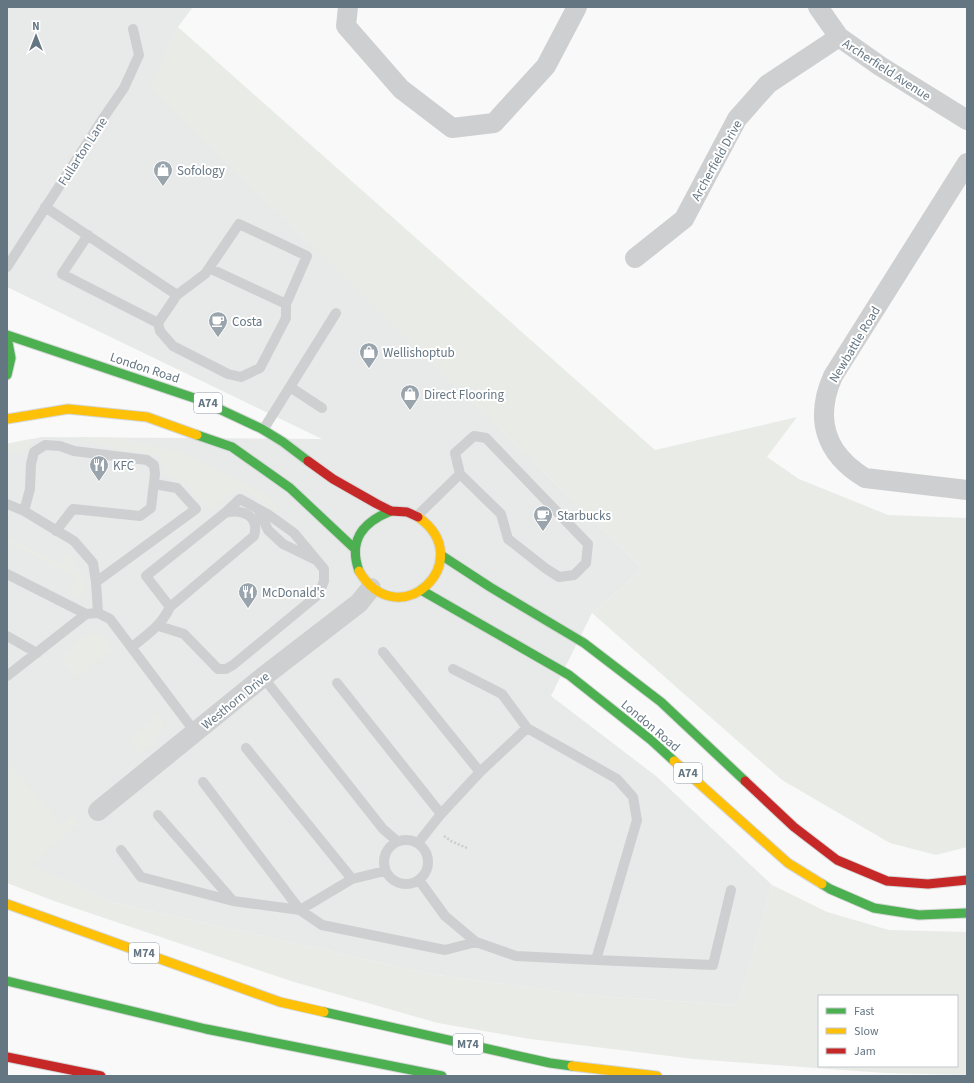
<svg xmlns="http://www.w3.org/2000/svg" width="974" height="1083" font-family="'Source Sans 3',sans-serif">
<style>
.built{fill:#e8e9e9}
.green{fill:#e8ebe6;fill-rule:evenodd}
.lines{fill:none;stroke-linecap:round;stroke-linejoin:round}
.fast-casing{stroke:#d5d6d7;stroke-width:11}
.slow-casing{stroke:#d5d6d7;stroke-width:11}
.jam-casing{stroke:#d5d6d7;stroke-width:11}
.path{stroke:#cbcccd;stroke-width:2.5;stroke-dasharray:2 2;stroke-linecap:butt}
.lane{stroke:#cecfd0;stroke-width:10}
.street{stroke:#cecfd0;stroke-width:20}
.fast{stroke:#4caf50;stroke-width:9}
.slow{stroke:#ffc107;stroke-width:9}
.jam{stroke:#c62828;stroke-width:9}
.labels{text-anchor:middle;stroke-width:4;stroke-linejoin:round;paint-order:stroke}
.shield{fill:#fff;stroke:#939fa8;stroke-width:1}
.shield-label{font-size:12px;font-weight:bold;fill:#657683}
.street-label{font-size:13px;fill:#657683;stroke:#fff}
.poi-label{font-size:13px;fill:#657683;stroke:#fff;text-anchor:start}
</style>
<rect width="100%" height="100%" fill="#f9f9f9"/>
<!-- built -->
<path class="built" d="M7 7H193L178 27 150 87 643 569 592 613 551 696 656 776 772 885 738 1005 585 995 430 974 111 902 7 855V444L42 437 322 439 7 287Z"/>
<!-- green -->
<path class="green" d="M178 27 655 450 797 417 767 457 799 479 888 515 967 518V847L936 855 890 843 782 780 592 613 643 569 149 87Z
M75 437 120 438 178 452 267 495 283 514 239 487 210 510 181 479 163 475C164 467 164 461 157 456L99 445Z
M30 439 31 443 23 453H7V444Z
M7 536 59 564C62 559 63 553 70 556L86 585 85 593 78 597 68 592 76 577 7 542Z
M94 633 102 636 112 649 77 677 60 660 85 636Z
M159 714C172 733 148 746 135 757V746L128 740Z
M7 761 61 824 72 815 79 824 30 865 111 902 430 974 585 995 738 1005 772 885 827 912 889 930 967 932V1075L885 1073 694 1059 530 1039 438 1023 291 981 54 901 7 883ZM819 996H957V1066H819Z"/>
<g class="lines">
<defs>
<path id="fast" d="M7 335 200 400 262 429 283 442 308 461
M7 337 11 358 7 375
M197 435 232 447 290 488 355 549
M441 555 490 587 584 643 661 702 745 781
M359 571C348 540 363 522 391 511
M421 590 569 675 651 740 674 761
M822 884 830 889 874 908 919 915 967 913
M7 981 206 1029 442 1076
M324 1012 550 1063 572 1066"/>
<path id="slow" d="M7 419 68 409 147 417 197 435
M359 571C399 638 480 560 418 517
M674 761 788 863 822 884
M7 904 280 1002 324 1012
M572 1066 657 1076"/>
<path id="jam" d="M308 461 333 479 377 504 391 511 407 512 418 517
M745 781 794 827 837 860 887 881 928 884 967 880
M7 1057 101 1076"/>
</defs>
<!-- fast casing -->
<use href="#fast" class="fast-casing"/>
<!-- slow casing -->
<use href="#slow" class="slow-casing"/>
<!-- jam casing -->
<use href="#jam" class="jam-casing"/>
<!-- path -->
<path class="path" d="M444 836 451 841 467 848"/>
<!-- lane -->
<path class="lane" d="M45 207 177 295
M88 235 62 274 158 323 160 331 173 346 228 374 241 377 260 368 286 318V304
M7 267 104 117 124 88 139 55 133 29
M158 323 177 295 205 274 239 224 307 256 286 304 209 268
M290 387 322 408
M263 430 336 313
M474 436 486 438 588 544 586 563 574 575 559 577 545 568 508 539 501 514 460 474 455 453Z
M7 504 24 511 74 541 93 563 96 582 98 613
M258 509 268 530 283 544 314 559
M24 511 30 489 31 464 34 452 45 445 60 446 74 451 147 460 154 465 155 474 151 508 140 516 73 509 56 531
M417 516 460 474
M7 574 86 614
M96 582 196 509 177 488 154 484
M159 626 184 634 218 669H226L233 665 319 594 324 581V569L294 533 269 515 240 499 225 513
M7 636 37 653
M132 647C148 634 161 626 170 607L146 576 225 513C242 508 260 516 254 536L170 607
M383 652 480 772 441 814 418 843
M453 669 502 694 527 728 480 772
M7 676 86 614 98 613 110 619 195 732
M263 677 383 829 397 841
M337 683 441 814
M246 748 352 879
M203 782 300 910 352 879 385 871
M158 815 233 901 300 910 322 925 445 950 476 942
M384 862a22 22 0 1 1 44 0a22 22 0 1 1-44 0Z
M121 850 141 877 233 901
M419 880 445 916 476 942 516 956 596 960 637 820 633 797 617 779 527 728
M596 960 713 965 731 890"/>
<!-- street -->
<path class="street" d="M348 7 346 26 401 89 452 128 494 123 546 66 577 7
M818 7 839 37 880 66 967 120
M967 163 833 376C814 419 825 454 865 478L967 490
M635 258 684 219 737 119 768 84 839 37
M98 811 263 677 359 603 371 588"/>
<!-- fast -->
<use href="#fast" class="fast"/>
<!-- slow -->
<use href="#slow" class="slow"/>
<!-- jam -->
<use href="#jam" class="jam"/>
</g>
<!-- icons -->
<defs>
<symbol id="shop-pin" viewBox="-11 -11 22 30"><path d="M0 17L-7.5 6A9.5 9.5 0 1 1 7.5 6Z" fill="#99a4ac" stroke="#fff"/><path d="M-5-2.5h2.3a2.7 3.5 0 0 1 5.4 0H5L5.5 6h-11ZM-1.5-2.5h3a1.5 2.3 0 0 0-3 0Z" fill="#fff"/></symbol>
<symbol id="cafe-pin" viewBox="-11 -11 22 30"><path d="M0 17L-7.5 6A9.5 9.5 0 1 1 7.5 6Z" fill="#99a4ac" stroke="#fff"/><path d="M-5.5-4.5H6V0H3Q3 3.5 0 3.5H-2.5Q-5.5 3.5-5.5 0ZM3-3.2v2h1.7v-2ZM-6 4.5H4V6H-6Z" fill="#fff"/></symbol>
<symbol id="restaurant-pin" viewBox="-11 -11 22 30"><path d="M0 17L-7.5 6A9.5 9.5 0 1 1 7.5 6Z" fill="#99a4ac" stroke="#fff"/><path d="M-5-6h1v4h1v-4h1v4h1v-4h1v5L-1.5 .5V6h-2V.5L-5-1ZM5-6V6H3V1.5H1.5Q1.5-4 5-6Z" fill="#fff"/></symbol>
</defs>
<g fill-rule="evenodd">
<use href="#shop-pin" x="152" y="159" width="22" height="30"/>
<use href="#cafe-pin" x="207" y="310" width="22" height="30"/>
<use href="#shop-pin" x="358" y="341" width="22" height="30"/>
<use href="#shop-pin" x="399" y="383" width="22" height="30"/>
<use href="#restaurant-pin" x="88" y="454" width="22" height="30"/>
<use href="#cafe-pin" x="532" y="504" width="22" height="30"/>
<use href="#restaurant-pin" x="237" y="581" width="22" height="30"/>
</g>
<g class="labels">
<!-- shield labels -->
<g class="shield">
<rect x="194" y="393" width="28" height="20" rx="3"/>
<rect x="674" y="763" width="28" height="20" rx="3"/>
<rect x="129" y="943" width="30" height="20" rx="3"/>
<rect x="453" y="1034" width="30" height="20" rx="3"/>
</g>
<g class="shield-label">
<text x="208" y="407">A74</text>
<text x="688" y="777">A74</text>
<text x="144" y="957">M74</text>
<text x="468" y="1048">M74</text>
</g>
<!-- street labels -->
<g class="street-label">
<text transform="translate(887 69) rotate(33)" y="5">Archerfield Avenue</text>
<text transform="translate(82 151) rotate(-57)" y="5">Fullarton Lane</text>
<text transform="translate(716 160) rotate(-61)" y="5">Archerfield Drive</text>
<text transform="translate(854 344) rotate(-59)" y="5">Newbattle Road</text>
<text transform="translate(145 367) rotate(18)" y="5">London Road</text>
<text transform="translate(235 700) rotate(-39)" y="5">Westhorn Drive</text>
<text transform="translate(651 725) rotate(40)" y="5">London Road</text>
</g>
<!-- poi labels -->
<g class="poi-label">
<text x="177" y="175">Sofology</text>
<text x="232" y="326">Costa</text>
<text x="383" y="357">Wellishoptub</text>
<text x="424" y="399">Direct Flooring</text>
<text x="113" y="470">KFC</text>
<text x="557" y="520">Starbucks</text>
<text x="262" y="597">McDonald's</text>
</g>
</g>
<!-- border -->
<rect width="974" height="1083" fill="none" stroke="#657683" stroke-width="16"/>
<!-- legend -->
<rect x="818" y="995" width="140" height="72" fill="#ffffff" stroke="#c1c8cd"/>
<rect x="826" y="1008" width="20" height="6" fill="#4caf50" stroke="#c1c8cd"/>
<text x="854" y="1015" font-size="12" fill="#657683">Fast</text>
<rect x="826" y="1028" width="20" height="6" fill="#ffc107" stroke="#c1c8cd"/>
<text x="854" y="1035" font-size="12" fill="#657683">Slow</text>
<rect x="826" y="1048" width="20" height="6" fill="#c62828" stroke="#c1c8cd"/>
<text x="854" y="1055" font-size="12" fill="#657683">Jam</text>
<!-- north arrow -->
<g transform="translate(36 36)" stroke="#ffffff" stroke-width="3" paint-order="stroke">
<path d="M0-3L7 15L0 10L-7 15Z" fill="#657683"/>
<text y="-6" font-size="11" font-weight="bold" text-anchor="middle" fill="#657683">N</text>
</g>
</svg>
